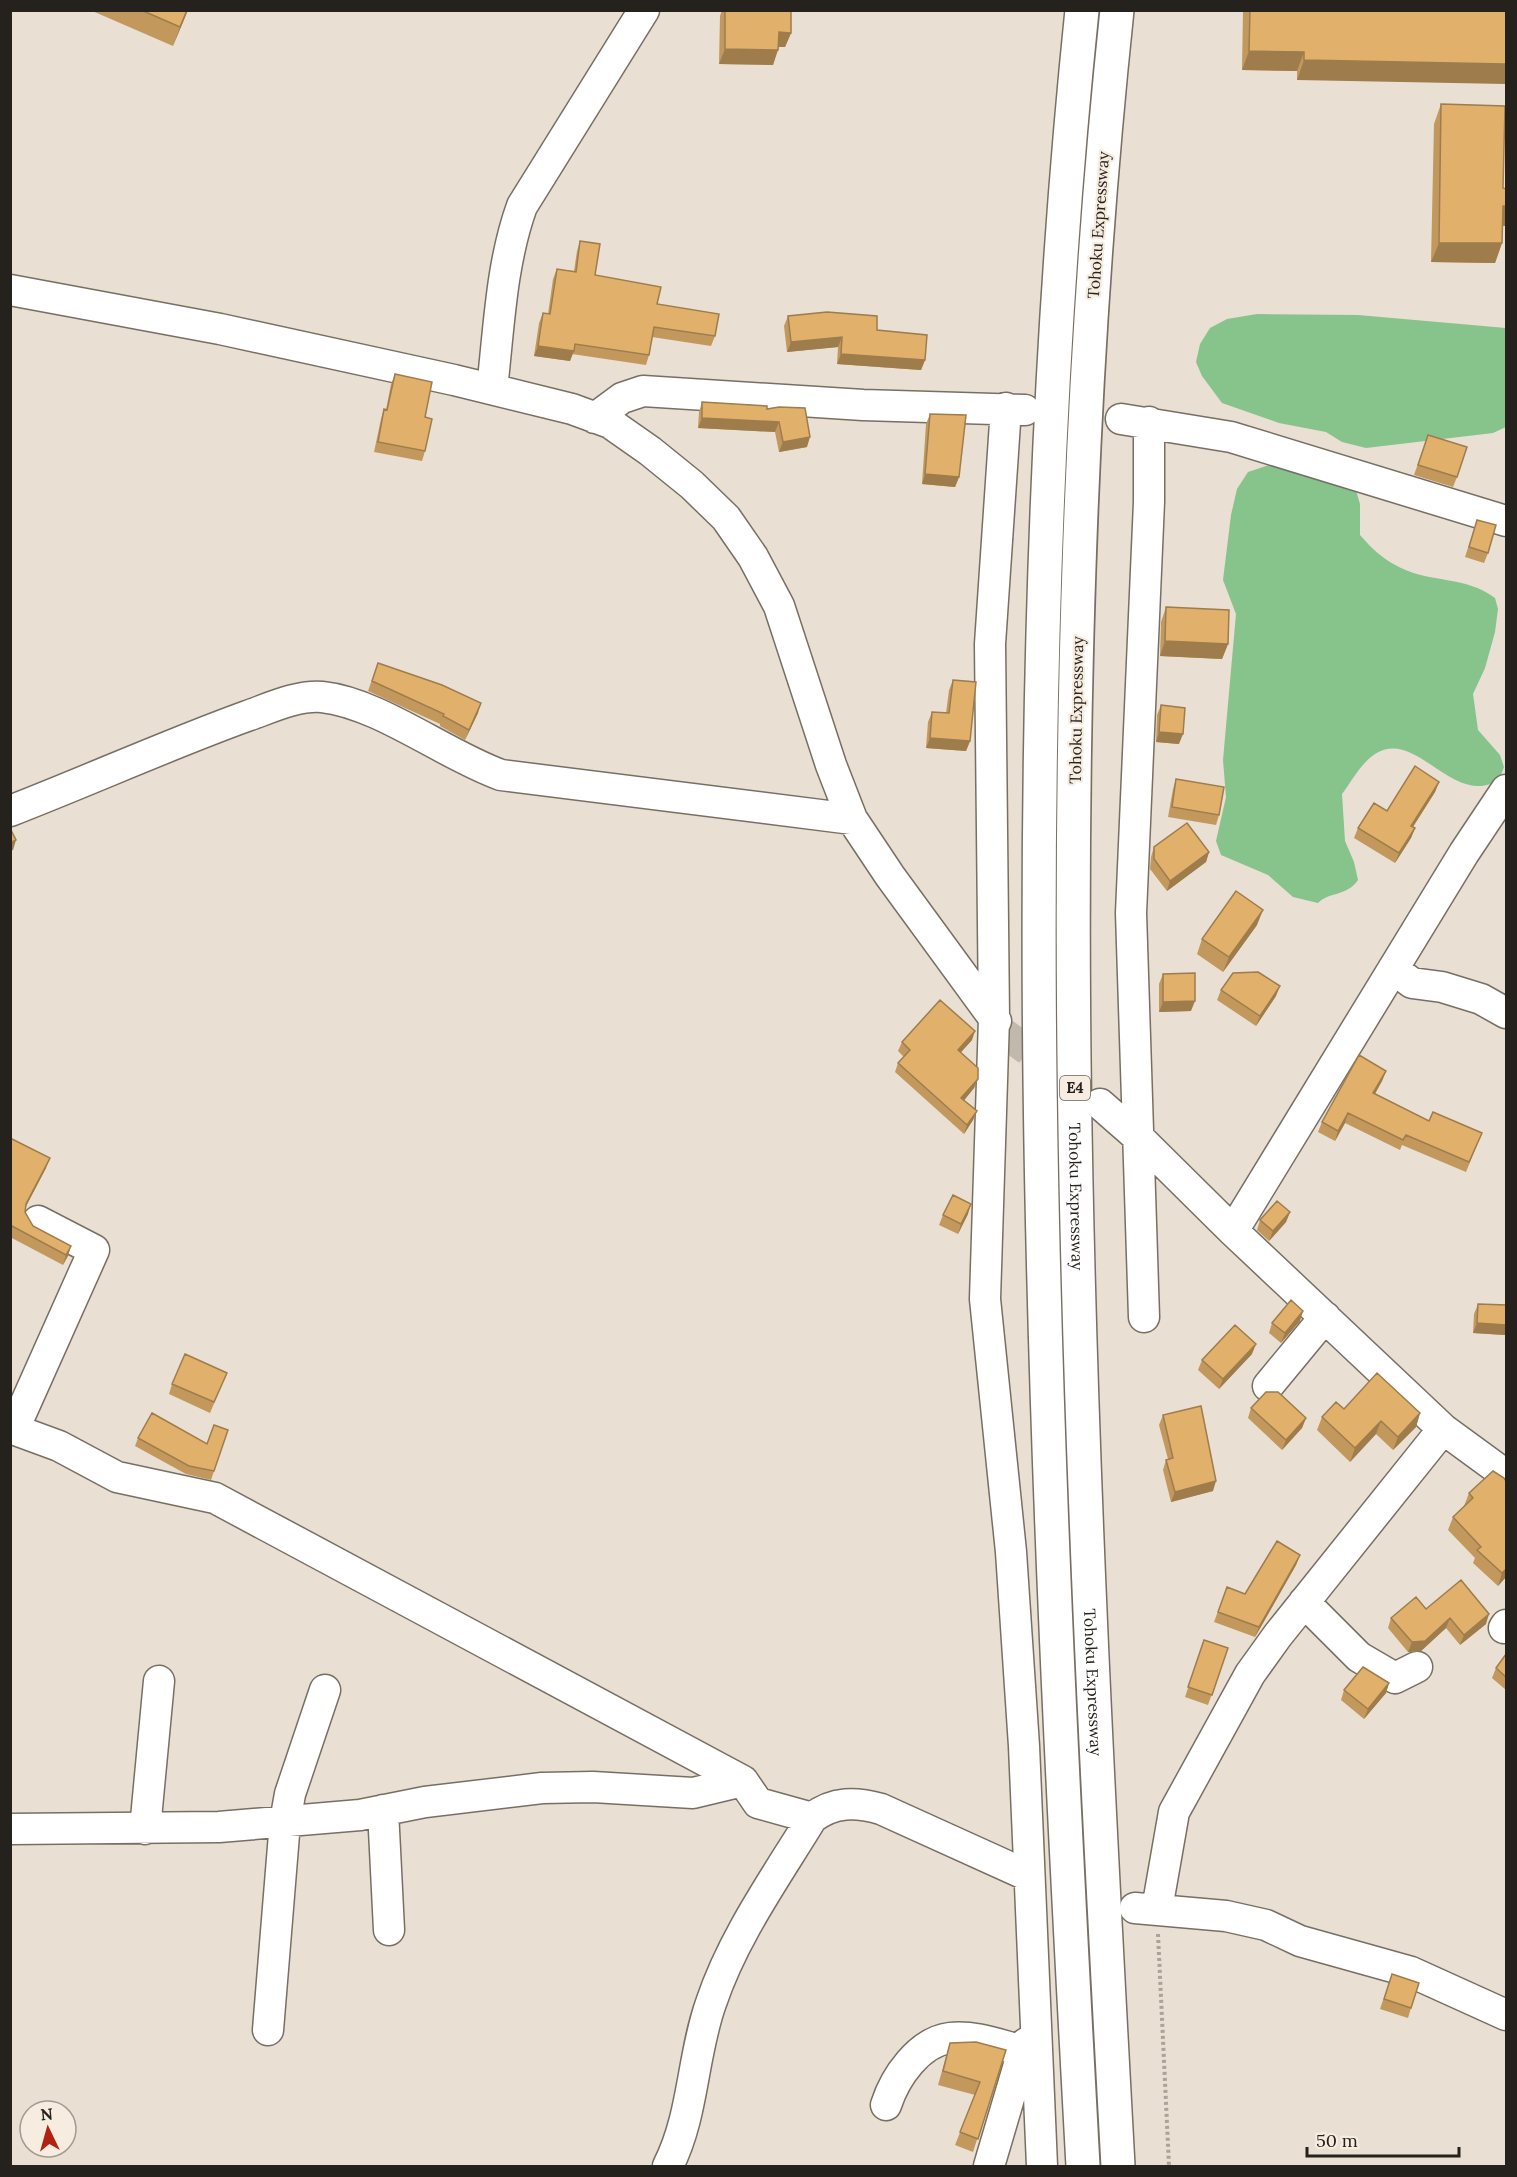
<svg xmlns="http://www.w3.org/2000/svg" width="1517" height="2177" font-family="Lora,serif">
<style>
.forest{fill:#86c48b}
.lines{fill:none;stroke-linecap:round;stroke-linejoin:round}
.minor-tunnel{stroke:#c2b9ae;stroke-width:30;stroke-dasharray:30 15;stroke-linecap:butt}
.minor-casing{stroke:#776f63;stroke-width:33}
.highway-casing{stroke:#776f63;stroke-width:36}
.path{stroke:#aba399;stroke-width:4;stroke-dasharray:3 3;stroke-linecap:butt}
.minor{stroke:#fff;stroke-width:30}
.highway{stroke:#fff;stroke-width:33}
.wall{fill:#c2985d}
.shaded-wall{fill:#9e7c4c}
.building{fill:#e1b16c;stroke:#9e7c4c;stroke-width:1.5}
.labels{text-anchor:middle;stroke-width:4.5;stroke-linejoin:round;paint-order:stroke}
.shield{fill:#f6ecdf;stroke:#645e56;stroke-width:1.5}
.shield-label{font-size:15px;font-weight:bold;fill:#25211c}
.street-label{font-size:16px;fill:#25211c;stroke:#f6ecdf}
</style>
<rect width="100%" height="100%" fill="#e9dfd2"/>
<!-- forest -->
<path class="forest" d="M1257 314 1358 315 1506 328V427L1493 433 1366 448 1342 442 1326 432 1279 423 1222 403 1202 376 1196 362 1200 344 1210 328 1227 319Z
M1272 464 1355 487 1360 504V535C1372 549 1384 560 1401 568 1432 583 1466 576 1495 598L1498 609 1495 632 1485 668 1473 694 1478 730 1500 755 1504 767 1499 780C1494 782 1487 786 1481 786 1442 788 1411 731 1375 754 1361 763 1352 781 1342 794L1345 841 1354 862 1358 880C1346 897 1330 891 1318 903L1293 897 1268 875 1221 855 1216 841 1226 797 1223 760 1236 614 1223 580 1231 515 1237 489 1248 472Z"/>
<g class="lines">
<!-- minor-tunnel -->
<path class="minor-tunnel" d="M1004 1033 1057 1072"/>
<defs>
<path id="minor" d="M10 290 220 329 454 380 572 409 610 423 650 451 692 485 726 518 753 557 779 606 831 765 852 819 890 876 996 1021
M492 389C499 328 501 264 522 206L644 10
M1006 408 990 644 994 1018 985 1299 1011 1552 1024 1746 1042 2166
M595 418 622 398 643 391 863 405 1025 410
M1121 419 1231 437 1506 521
M10 811C90 780 167 745 247 716 270 708 297 695 322 697 379 703 445 755 501 775L852 819
M1393 969 1412 983 1442 987 1481 999 1506 1013
M1100 1104 1140 1139 1233 1231 1443 1429 1506 1475
M1233 1231 1464 853 1506 790
M1144 1317 1131 913 1149 502V422
M1268 1386 1325 1317
M10 1428 59 1446 117 1477 215 1498 743 1781
M14 1429 94 1250 38 1221
M1304 1602 1359 1657 1395 1678 1417 1667
M1504 1628 1506 1625
M383 1810 389 1930
M10 1829 219 1827 360 1815 425 1802 542 1788 593 1787 693 1793 743 1781 758 1803 812 1818
M145 1829 159 1681
M1135 1908 1226 1916 1266 1925 1300 1941 1411 1972 1506 2015
M1157 1909 1174 1812 1250 1674 1278 1635 1443 1429
M268 2030 285 1822 290 1794 325 1690
M886 2105C895 2077 919 2042 950 2038 974 2035 1000 2045 1023 2051
M668 2166C694 2115 692 2056 711 2003 733 1937 776 1877 812 1818 834 1801 856 1802 881 1809L1029 1876
M989 2166 1023 2051 1025 2044 1031 2040"/>
<g id="highway">
<path d="M1082 10C1008 727 1044 1449 1083 2166"/>
<path id="s1" d="M1117 10C1041 727 1079 1449 1118 2166"/>
</g>
</defs>
<!-- minor casing -->
<use href="#minor" class="minor-casing"/>
<!-- highway casing -->
<use href="#highway" class="highway-casing"/>
<!-- path -->
<path class="path" d="M1158 1934 1169 2166"/>
<!-- minor -->
<use href="#minor" class="minor"/>
<!-- highway -->
<use href="#highway" class="highway"/>
</g>
<!-- wall -->
<path class="wall" d="M90 10H188L173 46Z
M722 10H791V33L785 47H778L773 65 719 64 720 16Z
M1243 10H1506L1297 80V71L1242 70Z
M1441 104 1503 188 1506 189V226H1502V243L1495 263 1431 262 1434 124Z
M580 241 595 275 657 304 715 336 711 346 652 337 649 355 646 365 572 354 570 361 534 356 539 323 543 313 548 314 553 279 557 269 574 271 577 251Z
M788 316 877 330 925 360 921 370 837 364 838 347 787 352 784 326Z
M395 374 425 451 422 461 374 452 381 419 384 409 386 410 391 384Z
M702 402 767 409 807 447 779 452 775 432 698 428 699 412Z
M930 414 959 477 955 487 922 484 926 424Z
M1428 435 1457 477 1453 487 1414 475Z
M1477 520 1488 553 1484 563 1465 557Z
M1166 607 1228 644 1222 659 1160 656 1161 622Z
M378 663 478 713 465 740 440 726V724L368 691Z
M953 680 970 741 966 751 926 748 928 722 932 712 946 713 949 690Z
M1161 705 1179 744 1156 742 1157 715Z
M1176 779 1219 815 1216 825 1168 817 1173 789Z
M1439 782 1435 792 1413 827 1415 828 1411 838 1395 863 1354 838 1358 828 1387 811Z
M1154 847 1209 852 1206 862 1167 891 1150 869 1151 857Z
M1257 925 1223 972 1197 954 1202 939Z
M1163 974 1191 1011 1159 1012V984Z
M1221 990 1276 996 1256 1026 1217 1000Z
M972 1040 960 1053 978 1079 974 1088 964 1100 977 1111 973 1120 964 1134 895 1072 898 1063 904 1057 898 1051 902 1042Z
M1386 1071 1382 1081 1375 1093 1429 1121 1482 1133 1466 1172 1402 1145 1400 1150 1345 1123 1335 1141 1318 1132 1322 1122Z
M10 1138 46 1168 25 1208V1212L33 1226 71 1246 63 1265 10 1237Z
M1290 1212 1286 1222 1269 1241 1257 1230 1260 1220Z
M968 1214 958 1234 939 1225 943 1215Z
M1478 1304 1505 1335 1473 1333 1474 1314Z
M1300 1321 1281 1343 1269 1333 1272 1323Z
M1252 1354 1219 1389 1198 1370 1202 1360Z
M227 1373 210 1413 169 1394 172 1384Z
M1251 1408 1306 1418 1302 1428 1282 1450 1248 1418Z
M1344 1409 1420 1413 1416 1427 1393 1450 1376 1434 1350 1462 1317 1430 1322 1417Z
M1163 1415 1213 1491 1171 1502 1163 1470 1166 1460 1168 1459 1159 1425Z
M228 1430 211 1480 186 1474 135 1446 138 1438 207 1444Z
M1506 1481V1577L1498 1586 1473 1563 1475 1558 1448 1530 1453 1517 1464 1506 1469 1493Z
M1300 1555 1296 1565 1255 1637 1214 1622 1227 1587 1245 1594Z
M1426 1609 1486 1624 1460 1645 1446 1628 1421 1651 1408 1652 1388 1628 1391 1618Z
M1204 1640 1228 1648 1208 1705 1185 1697Z
M1506 1654V1690L1492 1678 1496 1668Z
M1389 1683 1386 1693 1364 1719 1341 1700 1344 1690Z
M1392 1974 1411 2008 1408 2018 1380 2009Z
M950 2043 1006 2050 973 2152 955 2145 975 2095 938 2085Z"/>
<!-- shaded-wall -->
<path class="shaded-wall" d="M187 10H188L173 46 180 27Z
M779 32 791 33 785 47H773Z
M725 49 778 50 773 65 719 64Z
M1249 51 1304 52 1297 71 1242 70Z
M1304 60 1506 64V84L1297 80Z
M1503 206H1506V226L1496 225Z
M1439 243H1502L1495 263 1431 262Z
M842 337 838 347 787 352 791 342Z
M538 346 574 351 570 361 534 356Z
M841 354 925 360 921 370 837 364Z
M702 418 779 422 775 432 698 428Z
M810 437 807 447 779 452 783 442Z
M925 474 959 477 955 487 922 484Z
M1165 641 1228 644 1222 659 1160 656Z
M481 703 478 713 465 740 469 730Z
M1159 732 1183 734 1179 744 1156 742Z
M930 738 970 741 966 751 926 748Z
M1439 782 1435 792 1407 836 1411 826Z
M1415 828 1411 838 1395 863 1399 853Z
M16 840 13 850 10 851V843Z
M1209 852 1206 862 1167 891 1170 881Z
M1263 910 1257 925 1223 972 1229 957Z
M1280 986 1276 996 1256 1026 1260 1016Z
M1195 1001 1191 1011 1159 1012 1163 1002Z
M975 1031 972 1040 954 1060 958 1050Z
M1386 1071 1382 1081 1370 1103 1373 1093Z
M978 1079 974 1088 958 1108 961 1098Z
M977 1111 973 1120 964 1134 967 1125Z
M1348 1113 1345 1123 1335 1141 1338 1131Z
M50 1158 46 1168 22 1214 26 1204Z
M971 1204 968 1214 958 1234 961 1224Z
M1290 1212 1286 1222 1269 1241 1273 1231Z
M71 1246 68 1256 63 1265 66 1255Z
M1303 1311 1300 1321 1281 1343 1285 1333Z
M1477 1323 1506 1325V1330L1505 1335 1473 1333Z
M1256 1344 1252 1354 1219 1389 1223 1379Z
M1420 1413 1416 1427 1393 1450 1398 1437Z
M1306 1418 1302 1428 1282 1450 1286 1440Z
M1381 1421 1376 1434 1350 1462 1355 1448Z
M1216 1481 1213 1491 1171 1502 1175 1492Z
M1300 1555 1296 1565 1255 1637 1259 1627Z
M1506 1569V1577L1498 1586 1502 1573Z
M1489 1614 1486 1624 1460 1645 1464 1635Z
M1450 1618 1446 1628 1421 1651 1408 1652 1412 1642Z
M1389 1683 1386 1693 1364 1719 1368 1709Z"/>
<!-- building -->
<path class="building" d="M141 10H187L180 27Z
M725 10H791V33L779 32 778 50 725 49Z
M1250 10H1506V64L1304 60V52L1249 51Z
M1441 104 1505 106 1503 188 1506 189V206H1503L1502 243H1439Z
M580 241 600 244 595 275 661 287 657 304 719 314 715 336 654 327 649 355 575 344 574 351 538 346 543 313 550 314 557 269 576 272Z
M827 312 877 316V330L927 335 925 360 841 354 842 337 791 342 788 316Z
M395 374 432 382 425 417 432 419 425 451 378 442 384 409 387 410Z
M702 402 767 406V409L779 407 805 408 810 437 783 442 779 422 702 418Z
M930 414 966 415 959 477 925 474Z
M1428 435 1467 447 1457 477 1418 465Z
M1477 520 1496 525 1488 553 1469 547Z
M1166 607 1229 610 1228 644 1165 641Z
M378 663 442 685 481 703 469 730 443 716 444 714 372 681Z
M953 680 976 682 970 741 930 738 932 712 949 713Z
M1161 705 1185 708 1183 734 1159 732Z
M1415 766 1439 782 1411 826 1415 828 1399 853 1358 828 1374 803 1387 811Z
M1176 779 1224 787 1219 815 1172 807Z
M1187 823 1209 852 1170 881 1154 859V847Z
M10 828 16 840 10 843Z
M1236 891 1263 910 1229 957 1202 939Z
M1258 972 1280 986 1260 1016 1221 990 1233 973Z
M1195 973V1001L1163 1002V974Z
M940 1000 975 1031 958 1050 978 1068V1079L961 1098 977 1111 967 1125 898 1063 910 1050 902 1042Z
M1359 1055 1386 1071 1373 1093 1429 1121 1433 1112 1482 1133 1469 1162 1406 1135 1403 1140 1348 1113 1338 1131 1322 1122Z
M10 1138 50 1158 26 1204 25 1212 33 1226 71 1246 66 1255 10 1225Z
M953 1195 971 1204 961 1224 943 1215Z
M1277 1201 1290 1212 1273 1231 1260 1220Z
M1291 1300 1303 1311 1285 1333 1272 1323Z
M1478 1304 1506 1305V1325L1477 1323Z
M1235 1325 1256 1344 1223 1379 1202 1360Z
M185 1354 227 1373 214 1402 172 1384Z
M1377 1373 1420 1413 1398 1437 1381 1421 1355 1448 1322 1417 1336 1402 1344 1409Z
M1266 1392H1278L1306 1418 1286 1440 1251 1408Z
M1201 1406 1216 1481 1175 1492 1166 1460 1173 1458 1163 1415Z
M152 1413 207 1444 214 1425 228 1430 214 1471 189 1466 138 1438Z
M1493 1471 1504 1478 1506 1481V1569L1502 1573 1477 1550 1481 1547 1453 1517 1473 1498 1469 1493Z
M1277 1541 1300 1555 1259 1627 1218 1612 1227 1587 1245 1594Z
M1461 1580 1489 1614 1464 1635 1450 1618 1425 1641 1412 1642 1391 1618 1416 1597 1426 1609Z
M1204 1640 1228 1648 1212 1695 1188 1687Z
M1506 1654V1677L1496 1668Z
M1363 1667 1389 1683 1368 1709 1344 1690Z
M1392 1974 1419 1983 1411 2008 1384 1999Z
M976 2042 1006 2050 978 2139 960 2132 980 2082 943 2071 950 2043Z"/>
<g class="labels">
<!-- shield labels -->
<rect class="shield" x="1060" y="1076" width="30" height="24" rx="4.5"/>
<g class="shield-label">
<text x="1075" y="1093">E4</text>
</g>
<!-- street labels -->
<g class="street-label">
<text transform="translate(1098 225) rotate(-86)" y="6">Tohoku Expressway</text>
<text transform="translate(1076 710) rotate(-89)" y="6">Tohoku Expressway</text>
<text dy="6" stroke="none"><textPath href="#s1" startOffset="1188">Tohoku Expressway</textPath></text>
<text dy="6" stroke="none"><textPath href="#s1" startOffset="1674">Tohoku Expressway</textPath></text>
</g>
</g>
<!-- border -->
<rect width="1517" height="2177" fill="none" stroke="#25211c" stroke-width="24"/>
<!-- north arrow -->
<g transform="translate(48 2129) rotate(355)"><circle r="28" fill="#f6ecdf" stroke="#a29b91" stroke-width="1.5"/>
<path d="M0-4.5L10 22L0 15L-10 22Z" fill="#b12310"/>
<text y="-9" font-size="16" font-weight="bold" text-anchor="middle" fill="#25211c">N</text>
</g>
<!-- scale -->
<path d="M1307 2147v9h152v-9" fill="none" stroke="#25211c" stroke-width="3"/>
<text x="1316" y="2147" font-size="18" fill="#25211c" stroke="#f6ecdf" stroke-width="4.5" paint-order="stroke">50 m</text>
</svg>
